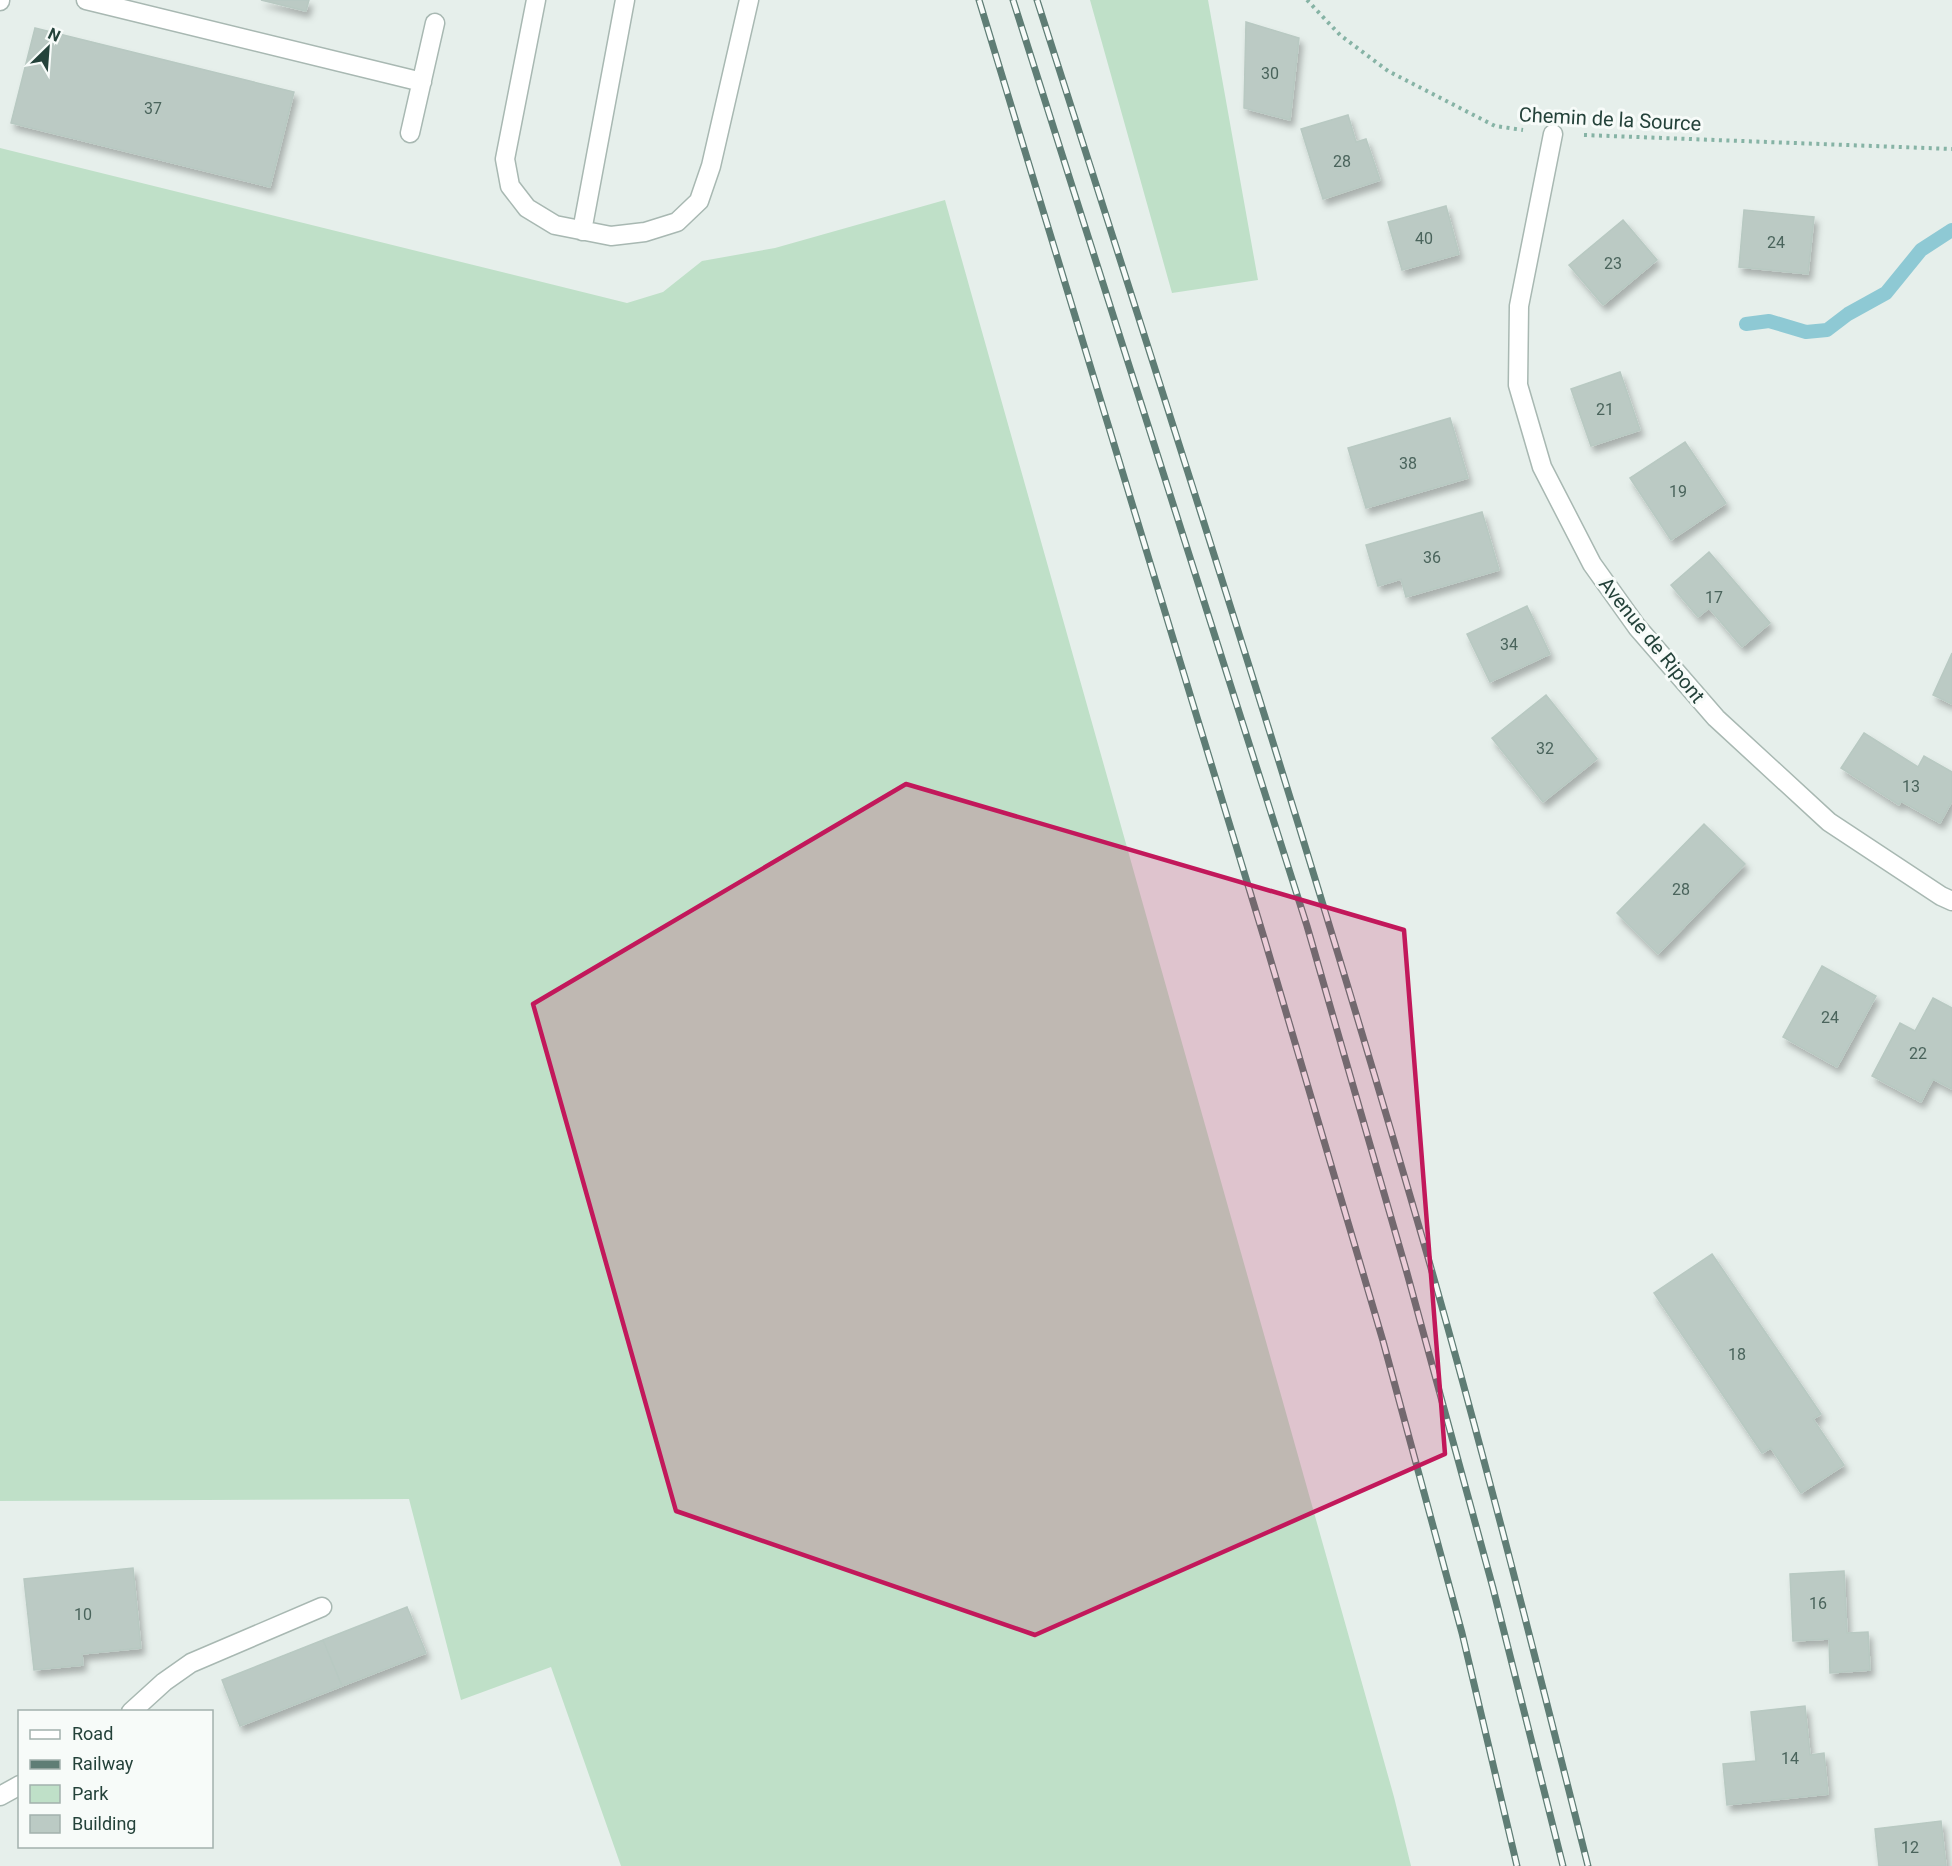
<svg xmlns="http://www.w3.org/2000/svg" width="1952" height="1866" font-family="Roboto,sans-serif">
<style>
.green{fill:#bfe0c8}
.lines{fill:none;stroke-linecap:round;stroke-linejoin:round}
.stream{stroke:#8ec9d4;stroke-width:14}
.building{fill:#bbcac4;stroke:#b8c9c2;stroke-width:1.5;filter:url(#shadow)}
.lane-casing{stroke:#a8b8b2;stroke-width:21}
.street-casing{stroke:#a8b8b2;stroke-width:21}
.path{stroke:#86b3a5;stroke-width:4;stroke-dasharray:3 4.5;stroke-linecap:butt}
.lane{stroke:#fff;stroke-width:18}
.street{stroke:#fff;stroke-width:18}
.rail-casing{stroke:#5f7d75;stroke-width:7}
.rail{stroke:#f7fbf9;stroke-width:4.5;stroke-dasharray:14;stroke-linecap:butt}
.marked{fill:#c2185b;fill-opacity:0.2;stroke:#c2185b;stroke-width:4.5;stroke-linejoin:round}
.labels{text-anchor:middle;stroke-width:6;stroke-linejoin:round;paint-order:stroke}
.number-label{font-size:16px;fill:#4a645c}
.street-label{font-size:20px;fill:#24423a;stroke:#f7fbf9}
</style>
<defs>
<filter id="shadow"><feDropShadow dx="3.5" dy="6" stdDeviation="3" flood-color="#0004"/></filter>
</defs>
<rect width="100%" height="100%" fill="#e6efeb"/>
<!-- green -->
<path class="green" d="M1090 0H1208L1258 280 1172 293Z
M0 148 627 303 663 292 702 261 775 248 945 200 1394 1797 1411 1866H621L551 1667 461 1700 409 1499 0 1501Z"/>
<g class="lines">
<!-- stream -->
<path class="stream" d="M1746 324 1769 321 1806 332 1827 330 1848 314 1886 293 1921 250 1952 230"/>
</g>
<!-- building -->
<path class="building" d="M261 0H309L306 11Z
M1246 22 1299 38 1290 120 1244 108Z
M35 28 294 92 270 187 11 123Z
M1348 115 1356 142 1366 139 1380 180 1323 199 1301 129Z
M1446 206 1459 254 1402 270 1388 222Z
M1744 210 1814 217 1808 274 1739 267Z
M1623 220 1657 260 1603 305 1569 265Z
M1620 372 1640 430 1591 446 1571 389Z
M1450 418 1468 478 1366 508 1348 448Z
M1685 442 1726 503 1671 540 1630 478Z
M1482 512 1499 570 1406 597 1401 579 1378 586 1366 545Z
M1709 552 1770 623 1742 647 1709 608 1698 617 1671 585Z
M1527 606 1550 654 1490 682 1467 634Z
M1952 653V704L1933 695Z
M1546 695 1597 759 1543 802 1492 738Z
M1864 733 1918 767 1924 756 1952 772V801L1940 823 1901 801 1899 805 1841 768Z
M1704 824 1745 864 1658 954 1617 913Z
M1822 966 1876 996 1837 1067 1783 1037Z
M1933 998 1952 1008V1089L1933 1079 1921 1102 1872 1076 1900 1023 1915 1031Z
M1712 1254 1821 1414 1813 1419 1844 1465 1801 1493 1771 1448 1762 1453 1654 1293Z
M133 1568 141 1648 82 1654 83 1665 34 1670 24 1579Z
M1844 1571 1847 1633 1868 1632 1870 1670 1830 1673 1829 1639 1793 1641 1790 1574Z
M407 1607 426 1653 342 1686 323 1640Z
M323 1640 342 1686 240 1726 222 1680Z
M1805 1706 1810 1755 1824 1753 1828 1794 1727 1805 1723 1764 1756 1761 1751 1712Z
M1941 1821 1946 1866H1879L1875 1829Z"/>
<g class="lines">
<defs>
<path id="lane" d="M86 0 422 82
M536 0 505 159 510 186 527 208 555 225 611 236 645 232 677 222 699 201 711 166 749 0
M0 1V0
M410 133 435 23
M582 231 625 0
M131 1712 164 1682 191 1663 322 1607
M0 1796 20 1785"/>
<path id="street" d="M1553 134 1519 306 1518 385 1542 467 1592 564 1637 627 1716 718 1829 822 1941 896 1952 901"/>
</defs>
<!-- lane casing -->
<use href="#lane" class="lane-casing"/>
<!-- street casing -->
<use href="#street" class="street-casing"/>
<!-- path -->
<path class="path" d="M1307 0 1340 35 1388 71 1495 126 1523 130
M1584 135 1952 149"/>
<!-- lane -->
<use href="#lane" class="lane"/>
<!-- street -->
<use href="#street" class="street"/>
<defs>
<path id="rail" d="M979 0 1265 941 1383 1341 1462 1633 1517 1866
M1013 0 1307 926 1407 1273 1493 1588 1563 1866
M1037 0C1171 419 1307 838 1429 1261 1486 1461 1537 1664 1588 1866"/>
</defs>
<!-- rail casing -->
<use href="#rail" class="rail-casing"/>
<!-- rail -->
<use href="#rail" class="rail"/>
</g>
<!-- marked area -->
<path class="marked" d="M906 784 1404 930 1445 1454 1035 1635 676 1511 533 1004Z"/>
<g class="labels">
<!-- number labels -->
<g class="number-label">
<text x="1270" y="79">30</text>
<text x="153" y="114">37</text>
<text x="1342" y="167">28</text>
<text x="1424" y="244">40</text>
<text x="1776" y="248">24</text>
<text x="1613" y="269">23</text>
<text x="1605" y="415">21</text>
<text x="1408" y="469">38</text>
<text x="1678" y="497">19</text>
<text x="1432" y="563">36</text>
<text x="1714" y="603">17</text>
<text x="1509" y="650">34</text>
<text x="1545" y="754">32</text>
<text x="1911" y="792">13</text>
<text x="1681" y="895">28</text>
<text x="1830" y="1023">24</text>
<text x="1918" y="1059">22</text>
<text x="1737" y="1360">18</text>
<text x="1818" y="1609">16</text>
<text x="83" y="1620">10</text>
<text x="1790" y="1764">14</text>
<text x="1910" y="1853">12</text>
</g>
<!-- street labels -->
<g class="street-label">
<text transform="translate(1610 119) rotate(3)" y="7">Chemin de la Source</text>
<text transform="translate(1652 640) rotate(51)" y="7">Avenue de Ripont</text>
</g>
</g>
<!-- legend -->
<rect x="18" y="1710" width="195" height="138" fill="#f7fbf9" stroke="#a3b1ad" stroke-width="1.5"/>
<rect x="30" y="1730" width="30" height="9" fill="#ffffff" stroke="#a3b1ad" stroke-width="1.5"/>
<text x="72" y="1740" font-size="18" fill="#24423a">Road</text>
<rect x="30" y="1760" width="30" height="9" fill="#5f7d75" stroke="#a3b1ad" stroke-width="1.5"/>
<text x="72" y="1770" font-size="18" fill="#24423a">Railway</text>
<rect x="30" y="1785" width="30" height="18" fill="#bfe0c8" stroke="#a3b1ad" stroke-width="1.5"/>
<text x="72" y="1800" font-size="18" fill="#24423a">Park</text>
<rect x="30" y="1815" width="30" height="18" fill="#bbcac4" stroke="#a3b1ad" stroke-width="1.5"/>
<text x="72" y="1830" font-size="18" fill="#24423a">Building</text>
<!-- north arrow -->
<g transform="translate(48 48) rotate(25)" stroke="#f7fbf9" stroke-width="4.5" paint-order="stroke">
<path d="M0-4.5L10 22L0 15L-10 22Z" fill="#24423a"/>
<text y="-9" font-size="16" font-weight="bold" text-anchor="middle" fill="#24423a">N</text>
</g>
</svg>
